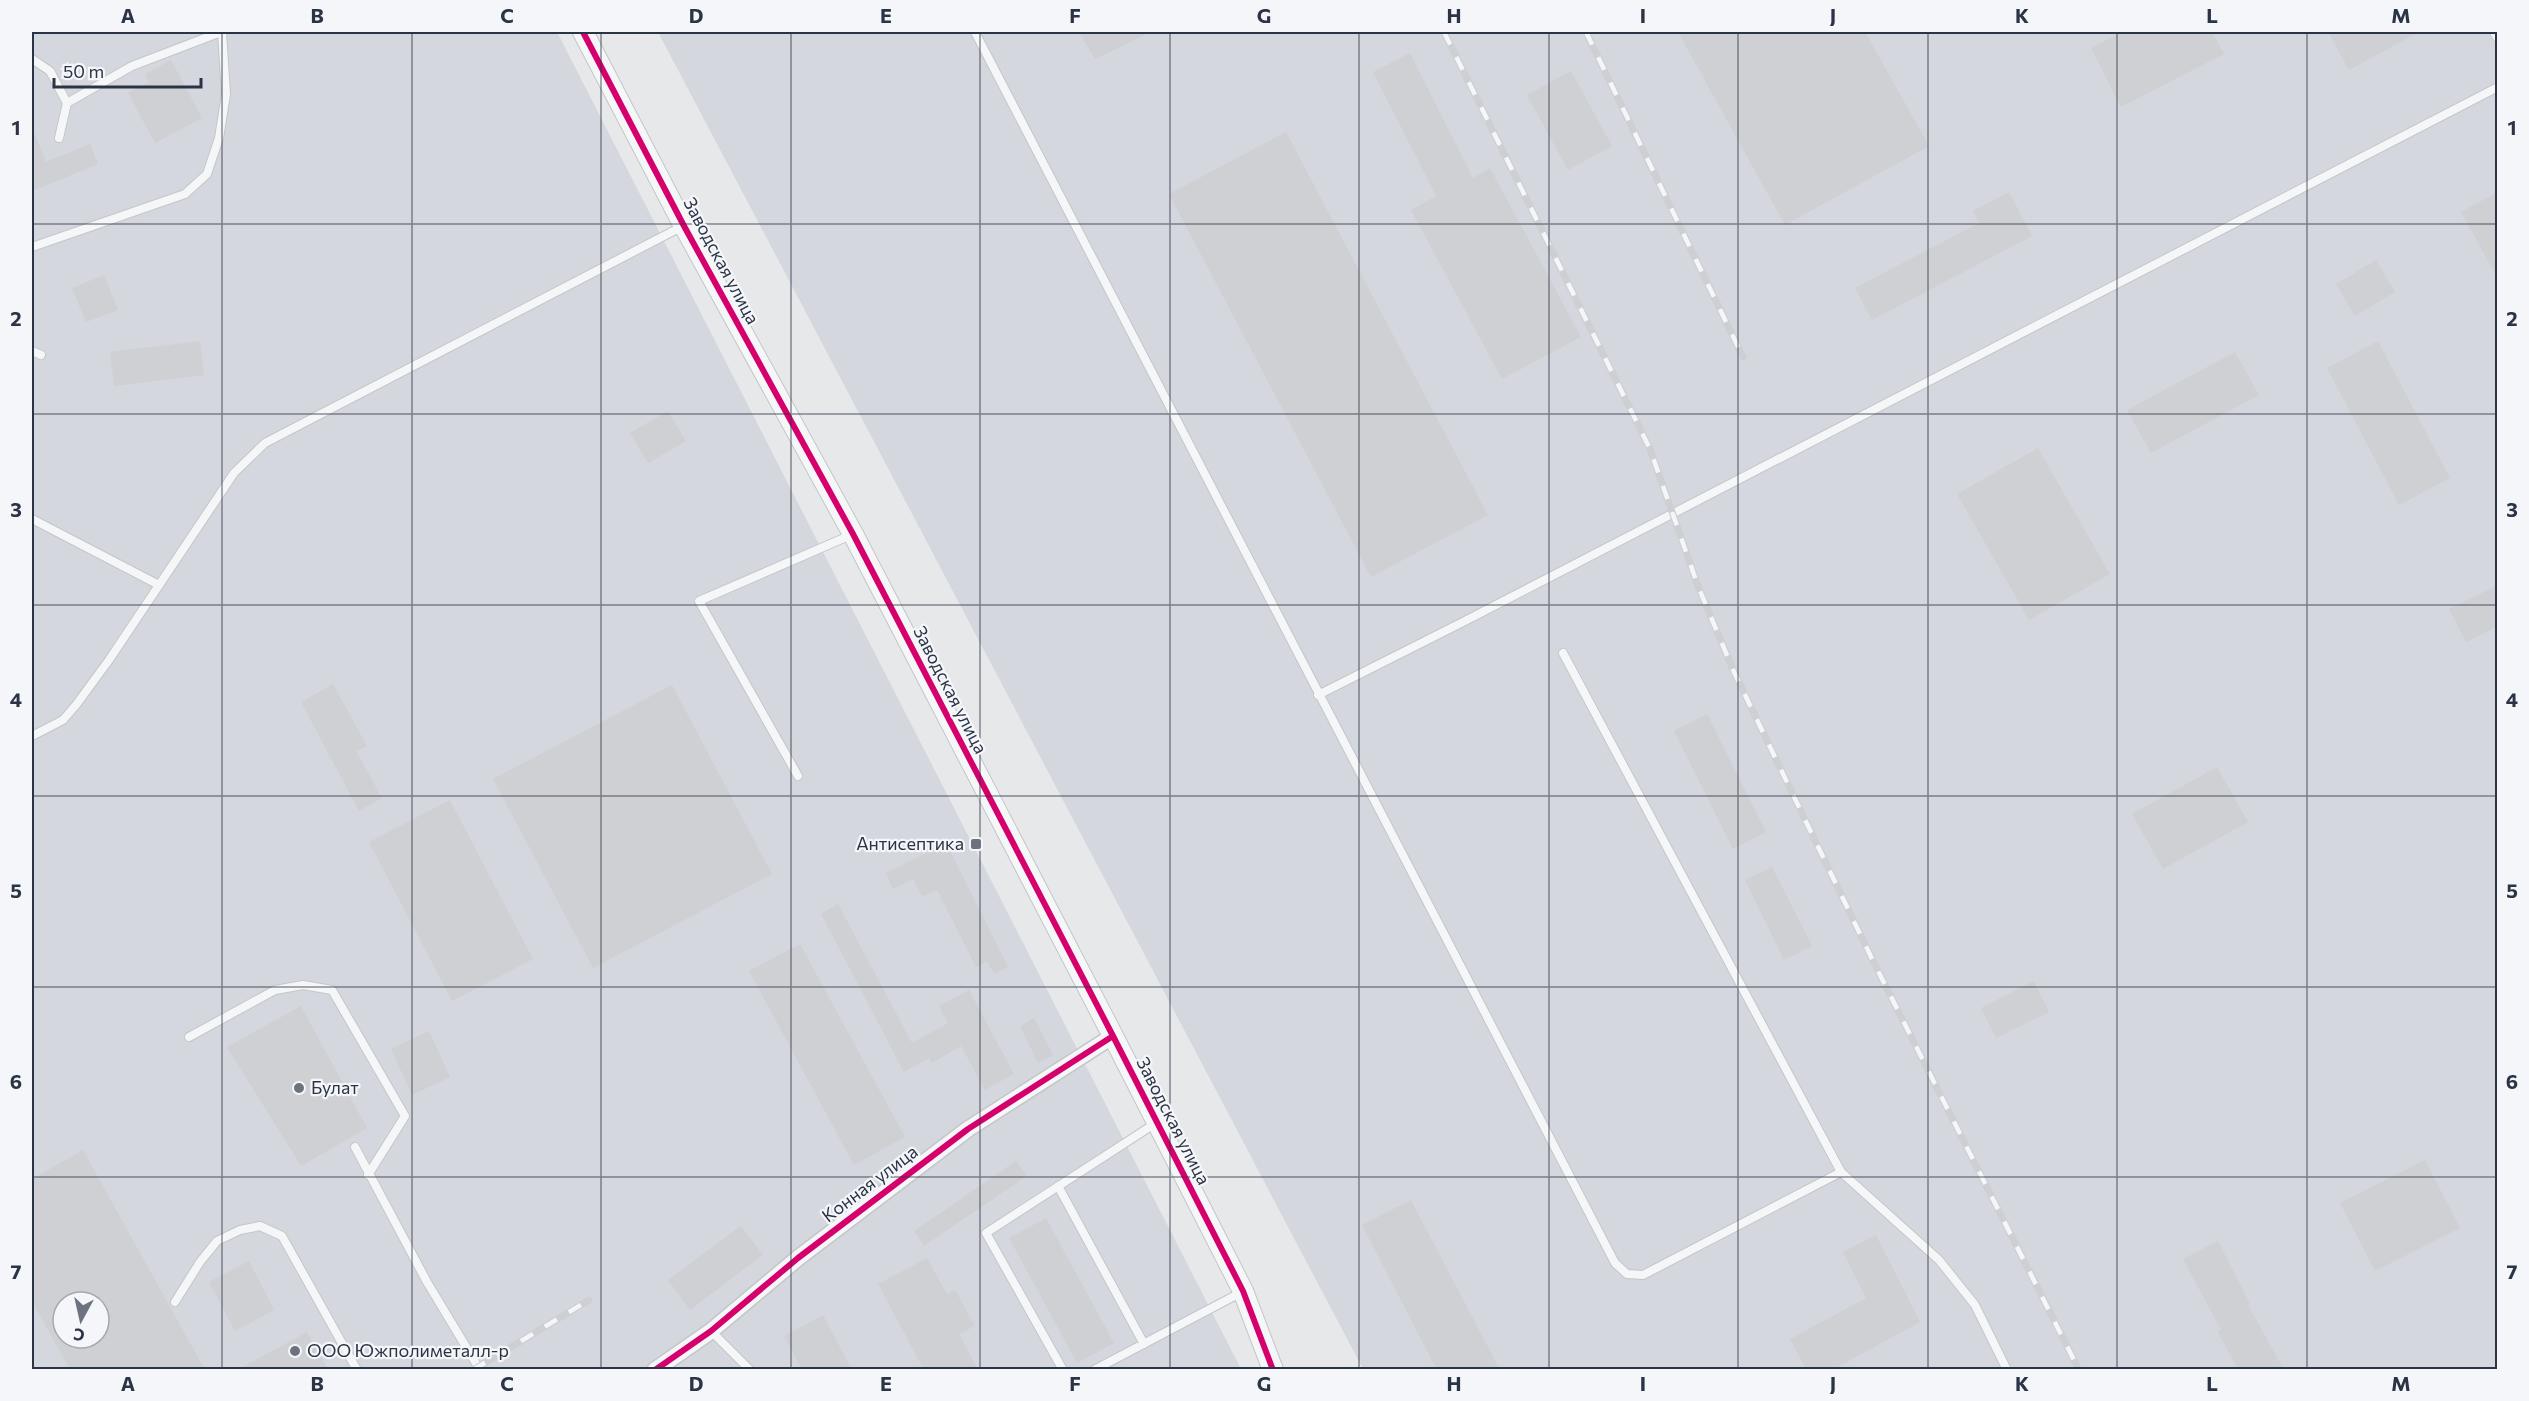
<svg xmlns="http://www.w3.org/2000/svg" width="2529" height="1401" font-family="Commissioner,sans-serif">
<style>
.built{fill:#d4d7dd;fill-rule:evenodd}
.building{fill:#ced0d3;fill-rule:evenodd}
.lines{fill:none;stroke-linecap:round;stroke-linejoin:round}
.service-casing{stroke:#c4c6c8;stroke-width:10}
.minor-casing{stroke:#c4c6c8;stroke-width:18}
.tertiary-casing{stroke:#c4c6c8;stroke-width:22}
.service{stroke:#f5f6f7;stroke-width:8}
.minor{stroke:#f5f6f7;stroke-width:15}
.tertiary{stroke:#f5f6f7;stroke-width:20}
.rail-casing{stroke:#cecfd2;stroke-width:7}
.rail{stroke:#f4f6f9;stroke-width:4.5;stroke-dasharray:14;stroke-linecap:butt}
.cycleway-casing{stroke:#f4f6f9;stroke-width:10}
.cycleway{stroke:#d6006c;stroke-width:6}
.grid{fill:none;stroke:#2b3445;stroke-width:1.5;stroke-opacity:0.55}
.poi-dot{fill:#6c737f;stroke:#f4f6f9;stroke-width:2}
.labels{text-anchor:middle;stroke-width:4.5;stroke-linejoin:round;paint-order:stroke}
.street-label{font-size:18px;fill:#2b3445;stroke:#f4f6f9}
.poi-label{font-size:18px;fill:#2b3445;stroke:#f4f6f9;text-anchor:start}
.neatline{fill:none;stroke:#2b3445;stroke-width:2}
.grid-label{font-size:20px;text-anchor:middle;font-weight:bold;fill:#2b3445}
</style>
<rect width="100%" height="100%" fill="#e6e8ea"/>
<!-- built -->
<path class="built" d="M32 32H557L1241 1369H32ZM63 1302H99V1338H63Z
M658 32H2497V1369H1363Z"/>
<!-- building -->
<path class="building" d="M1079 32H1151L1095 59Z
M1678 32H1865L1929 146 1785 225Z
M2122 32H2212L2224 54 2121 107 2091 48Z
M2328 32H2419L2349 70Z
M1410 53 1473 178 1490 168 1581 337 1502 379 1411 210 1436 196 1373 72Z
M171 60 202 118 155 143 128 93 149 82 145 74Z
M1571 71 1612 146 1568 170 1527 95Z
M32 127 46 162 90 144 98 164 32 191Z
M1286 132 1488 515 1371 577 1169 194Z
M2009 192 2032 236 1872 320 1855 288 1979 223 1973 211Z
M2498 192V279L2461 212Z
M2376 260 2395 292 2355 316 2336 284Z
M104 275 118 310 86 322 72 288Z
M200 341 204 375 114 386 110 352Z
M2378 341 2450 478 2399 505 2327 368Z
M2235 352 2259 395 2151 453 2127 410Z
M668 411 686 441 648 463 630 433Z
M2038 448 2110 574 2029 620 1957 494Z
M2498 585V626L2466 642 2449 609Z
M333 684 367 746 356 751 382 798 359 811 301 702Z
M672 685 772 874 593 968 493 779Z
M1707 714 1766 832 1733 849 1674 731Z
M2217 767 2248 822 2163 869 2132 814Z
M450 800 533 959 452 1001 369 842Z
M946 843 1008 967 994 974 987 961 976 967 937 890 922 897 913 879 893 889 886 873Z
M1772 867 1812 946 1784 960 1745 880Z
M838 904 912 1043 948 1023 939 1006 969 990 1014 1074 985 1090 961 1046 932 1063 929 1058 904 1072 821 914Z
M800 944 905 1137 854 1165 749 971Z
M2034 981 2049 1012 1996 1038 1981 1008Z
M301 1006 367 1128 301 1166 227 1047Z
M1034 1018 1053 1055 1038 1063 1020 1026Z
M429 1031 450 1077 412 1095 391 1049Z
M83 1150 205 1370H70L32 1301V1179ZM63 1302H99V1338H63Z
M2425 1160 2460 1228 2375 1271 2340 1203Z
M1016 1161 1027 1176 924 1246 914 1231Z
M1411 1200 1500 1370H1437L1362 1225Z
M1046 1218 1114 1343 1077 1363 1009 1238Z
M741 1226 763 1255 690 1310 668 1280Z
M1876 1235 1920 1322 1832 1370H1806L1790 1339 1866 1298 1843 1252Z
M2218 1241 2250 1304 2248 1305 2284 1370H2238L2218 1332 2221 1330 2183 1259Z
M927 1258 947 1294 955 1290 975 1326 959 1334 978 1370H924L878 1284Z
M249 1261 274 1310 235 1331 209 1282Z
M823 1315 852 1370H802L784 1336Z
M307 1332 328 1370H237Z"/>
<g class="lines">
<defs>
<path id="service" d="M975 32 1615 1263 1627 1274 1643 1275 1841 1172
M32 59 50 71 67 103 132 66 221 32
M59 138 67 103
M32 247 185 194 207 174 219 138 226 94 222 32
M32 351 41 355
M32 519 159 585
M1563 653 1841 1172 1939 1260 1975 1305 2007 1370
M1318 695 1461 623 2498 87
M32 736 63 720 76 705 109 660 234 473 265 443 683 226
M798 776 699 601 851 535
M189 1037 275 990 303 985 332 990 405 1116 368 1175
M355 1147 427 1282 480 1370
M1058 1186 1144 1344
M175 1302 200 1262 217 1241 240 1230 260 1226 282 1236 357 1370
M711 1331 750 1370
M1063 1370 986 1233 1156 1123
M1094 1370 1242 1292"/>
<path id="minor" d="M655 1370 711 1331 798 1258 968 1129 1113 1036"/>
<path id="tertiary" d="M583 32 684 226 853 534 1113 1036 1243 1291 1273 1370"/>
</defs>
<!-- service casing -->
<use href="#service" class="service-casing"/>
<!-- minor casing -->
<use href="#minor" class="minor-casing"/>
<!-- tertiary casing -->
<use href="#tertiary" class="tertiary-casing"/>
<!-- service -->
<use href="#service" class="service"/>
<!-- minor -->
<use href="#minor" class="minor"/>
<!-- tertiary -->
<use href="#tertiary" class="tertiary"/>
<defs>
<path id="rail" d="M1444 32 1650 449 1698 586 1734 672 1874 963 2079 1370
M1586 32 1743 357
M2492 32 2498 42
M473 1370 589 1300"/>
</defs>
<!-- rail casing -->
<use href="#rail" class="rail-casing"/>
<!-- rail -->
<use href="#rail" class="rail"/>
<defs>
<path id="cycleway" d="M583 32 684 226 853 534 1113 1036 1243 1291 1273 1370
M655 1370 711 1331 798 1258 968 1129 1113 1036"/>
</defs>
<!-- cycleway casing -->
<use href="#cycleway" class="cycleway-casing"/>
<!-- cycleway -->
<use href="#cycleway" class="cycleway"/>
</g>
<!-- grid -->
<path class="grid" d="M222 32V1370M412 32V1370M601 32V1370M791 32V1370M980 32V1370M1170 32V1370M1359 32V1370M1549 32V1370M1738 32V1370M1928 32V1370M2117 32V1370M2307 32V1370M32 224H2498M32 414H2498M32 605H2498M32 796H2498M32 987H2498M32 1177H2498"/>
<!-- markers -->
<g class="poi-dot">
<rect x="970" y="838" width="12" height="12" rx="3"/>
<circle cx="299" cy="1088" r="6"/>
<circle cx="295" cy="1351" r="6"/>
</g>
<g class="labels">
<!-- street labels -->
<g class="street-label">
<text transform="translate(721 261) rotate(62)" y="6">Заводская улица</text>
<text transform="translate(950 690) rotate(63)" y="6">Заводская улица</text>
<text transform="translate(1173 1121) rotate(63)" y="6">Заводская улица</text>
<text transform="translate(870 1184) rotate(-37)" y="6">Конная улица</text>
</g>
<!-- poi labels -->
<g class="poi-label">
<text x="964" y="850" text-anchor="end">Антисептика</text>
<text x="311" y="1094">Булат</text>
<text x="307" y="1357">ООО Южполиметалл-р</text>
</g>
</g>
<!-- border -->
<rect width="2529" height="1401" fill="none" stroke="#f4f6f9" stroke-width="66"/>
<!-- north arrow -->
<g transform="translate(81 1320) rotate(188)"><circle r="28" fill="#f4f6f9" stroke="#a4a8b1" stroke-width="1.5"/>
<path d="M0-4.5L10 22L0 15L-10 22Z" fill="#6c737f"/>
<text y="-9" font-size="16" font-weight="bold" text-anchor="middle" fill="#2b3445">С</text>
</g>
<!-- scale -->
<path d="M54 78v9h147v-9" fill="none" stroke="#2b3445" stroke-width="3"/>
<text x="63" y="78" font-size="18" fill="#2b3445" stroke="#f4f6f9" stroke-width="4.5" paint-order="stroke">50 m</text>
<rect x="33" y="33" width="2463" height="1335" class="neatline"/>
<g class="grid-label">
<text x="128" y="23">A</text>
<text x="317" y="23">B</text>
<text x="507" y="23">C</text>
<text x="696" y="23">D</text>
<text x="886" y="23">E</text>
<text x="1075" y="23">F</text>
<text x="1264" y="23">G</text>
<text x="1454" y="23">H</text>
<text x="1643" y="23">I</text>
<text x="1833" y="23">J</text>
<text x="2022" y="23">K</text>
<text x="2212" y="23">L</text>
<text x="2401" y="23">M</text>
<text x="16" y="135">1</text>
<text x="2512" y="135">1</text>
<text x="16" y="326">2</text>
<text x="2512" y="326">2</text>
<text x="16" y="517">3</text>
<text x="2512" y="517">3</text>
<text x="16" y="707">4</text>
<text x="2512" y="707">4</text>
<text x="16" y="898">5</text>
<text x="2512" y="898">5</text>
<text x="16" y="1089">6</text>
<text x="2512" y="1089">6</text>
<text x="16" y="1279">7</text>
<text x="2512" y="1279">7</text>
<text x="128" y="1391">A</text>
<text x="317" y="1391">B</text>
<text x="507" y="1391">C</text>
<text x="696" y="1391">D</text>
<text x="886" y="1391">E</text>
<text x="1075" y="1391">F</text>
<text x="1264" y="1391">G</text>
<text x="1454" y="1391">H</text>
<text x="1643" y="1391">I</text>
<text x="1833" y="1391">J</text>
<text x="2022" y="1391">K</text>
<text x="2212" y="1391">L</text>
<text x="2401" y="1391">M</text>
</g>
</svg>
